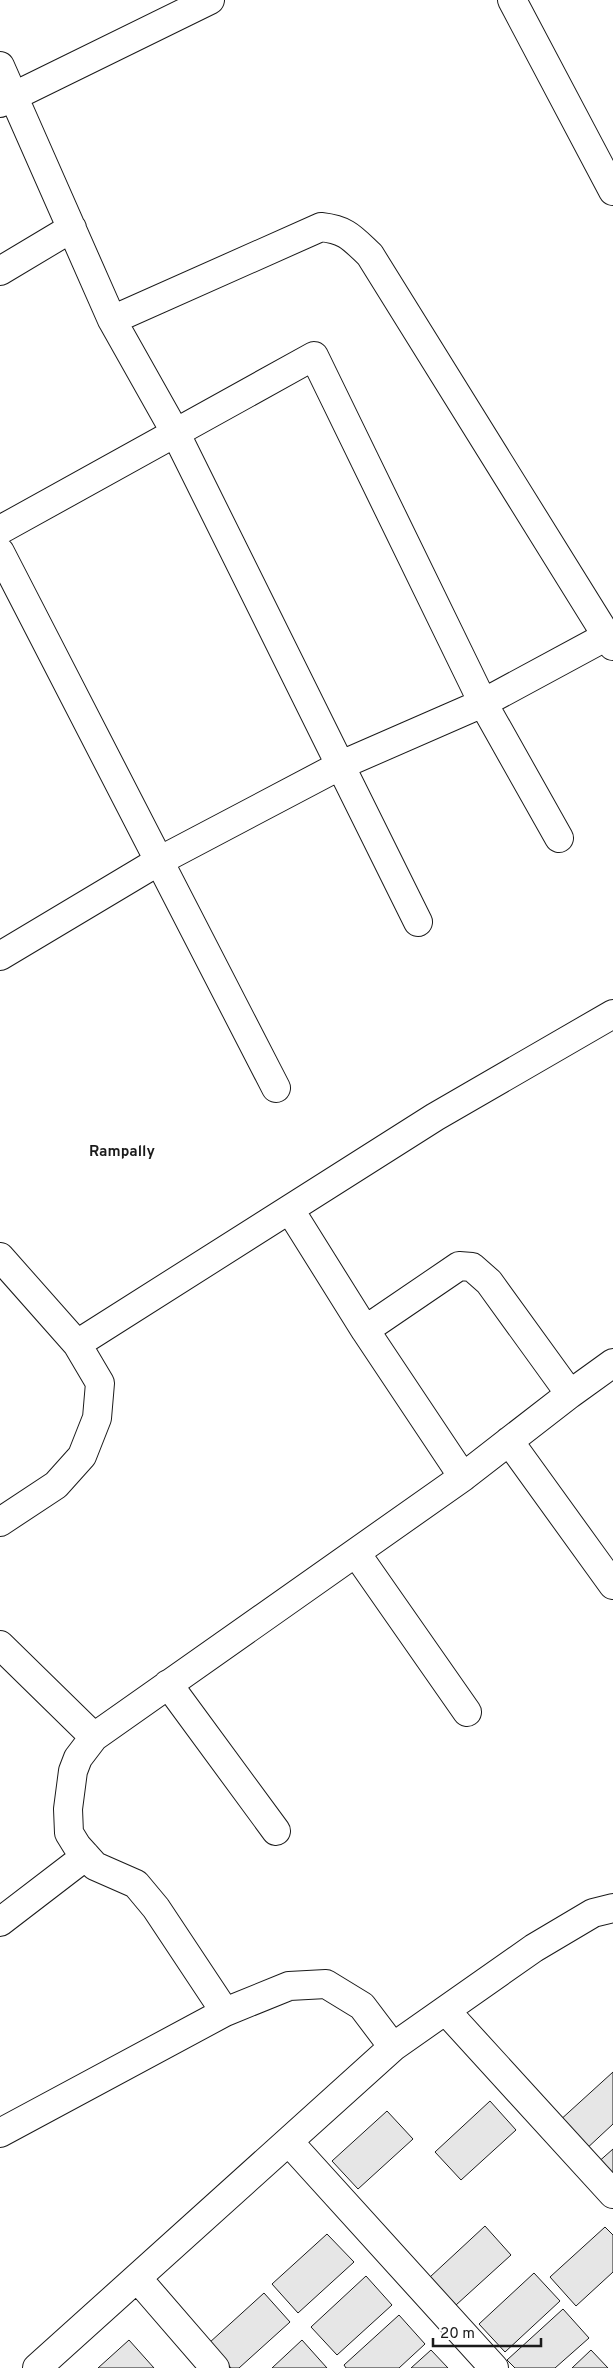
<svg xmlns="http://www.w3.org/2000/svg" width="613" height="2368" font-family="Overpass,sans-serif">
<style>
.building{fill:#e6e6e6;stroke:#1a1a1a}
.lines{fill:none;stroke-linecap:round;stroke-linejoin:round}
.minor-casing{stroke:#1a1a1a;stroke-width:30}
.minor{stroke:#fff;stroke-width:28}
.labels{text-anchor:middle;stroke-width:4;stroke-linejoin:round;paint-order:stroke}
.quarter-label{font-size:15px;font-weight:bold;fill:#1a1a1a;stroke:#fff}
</style>
<rect width="100%" height="100%" fill="#fff"/>
<!-- building -->
<path class="building" d="M613 2072V2124L584 2151 558 2122Z
M490 2101 516 2130 461 2180 435 2152Z
M387 2111 413 2139 358 2189 332 2161Z
M613 2149V2183L596 2164Z
M485 2226 511 2255 456 2305 430 2277Z
M605 2227 613 2235V2272L576 2306 550 2277Z
M327 2234 354 2262 298 2313 272 2284Z
M534 2273 560 2301 505 2352 479 2324Z
M366 2276 392 2305 337 2355 311 2327Z
M264 2293 290 2322 239 2368H231L209 2343Z
M563 2309 589 2338 555 2368H515L507 2360Z
M399 2315 425 2344 399 2368H346L344 2365Z
M129 2340 154 2368H98Z
M302 2340 327 2368H272Z
M431 2350 448 2368H411Z
M591 2350 608 2368H572Z"/>
<g class="lines">
<defs>
<path id="minor" d="M512 0 613 191
M0 66 112 320 175 432 418 922
M0 103 210 0
M0 271 72 228
M112 320 321 227C347 230 352 238 370 255L613 646
M0 530 314 356 483 703 559 838
M0 552 276 1088
M0 956 159 861 341 765 483 703 607 636
M290 1210 365 1330 463 1477
M0 1257 77 1344 100 1383 97 1418 82 1456 56 1485 0 1522
M365 1330 459 1266 472 1267 489 1282 570 1394
M77 1344 435 1117 613 1014
M509 1441 613 1585
M356 1553 467 1712
M0 1645 94 1737
M168 1684 276 1831
M0 1922 86 1856
M446 2011 613 2194
M225 2012 156 1908 136 1884 95 1866 77 1846 69 1833 68 1809 73 1771 78 1758 94 1737 463 1477 570 1394 613 1363
M0 2133 225 2012 289 1986 326 1984 362 2006 393 2047
M289 2142 494 2368
M138 2279 215 2368
M37 2368 393 2047 534 1948 593 1913 613 1908"/>
</defs>
<!-- minor casing -->
<use href="#minor" class="minor-casing"/>
<!-- minor -->
<use href="#minor" class="minor"/>
</g>
<g class="labels">
<!-- quarter labels -->
<g class="quarter-label">
<text x="122" y="1156">Rampally</text>
</g>
</g>
<!-- scale -->
<path d="M433 2338v8h108v-8" fill="none" stroke="#1a1a1a" stroke-width="2.5"/>
<text x="440" y="2338" font-size="15" fill="#1a1a1a" stroke="#ffffff" stroke-width="4" paint-order="stroke">20 m</text>
</svg>
